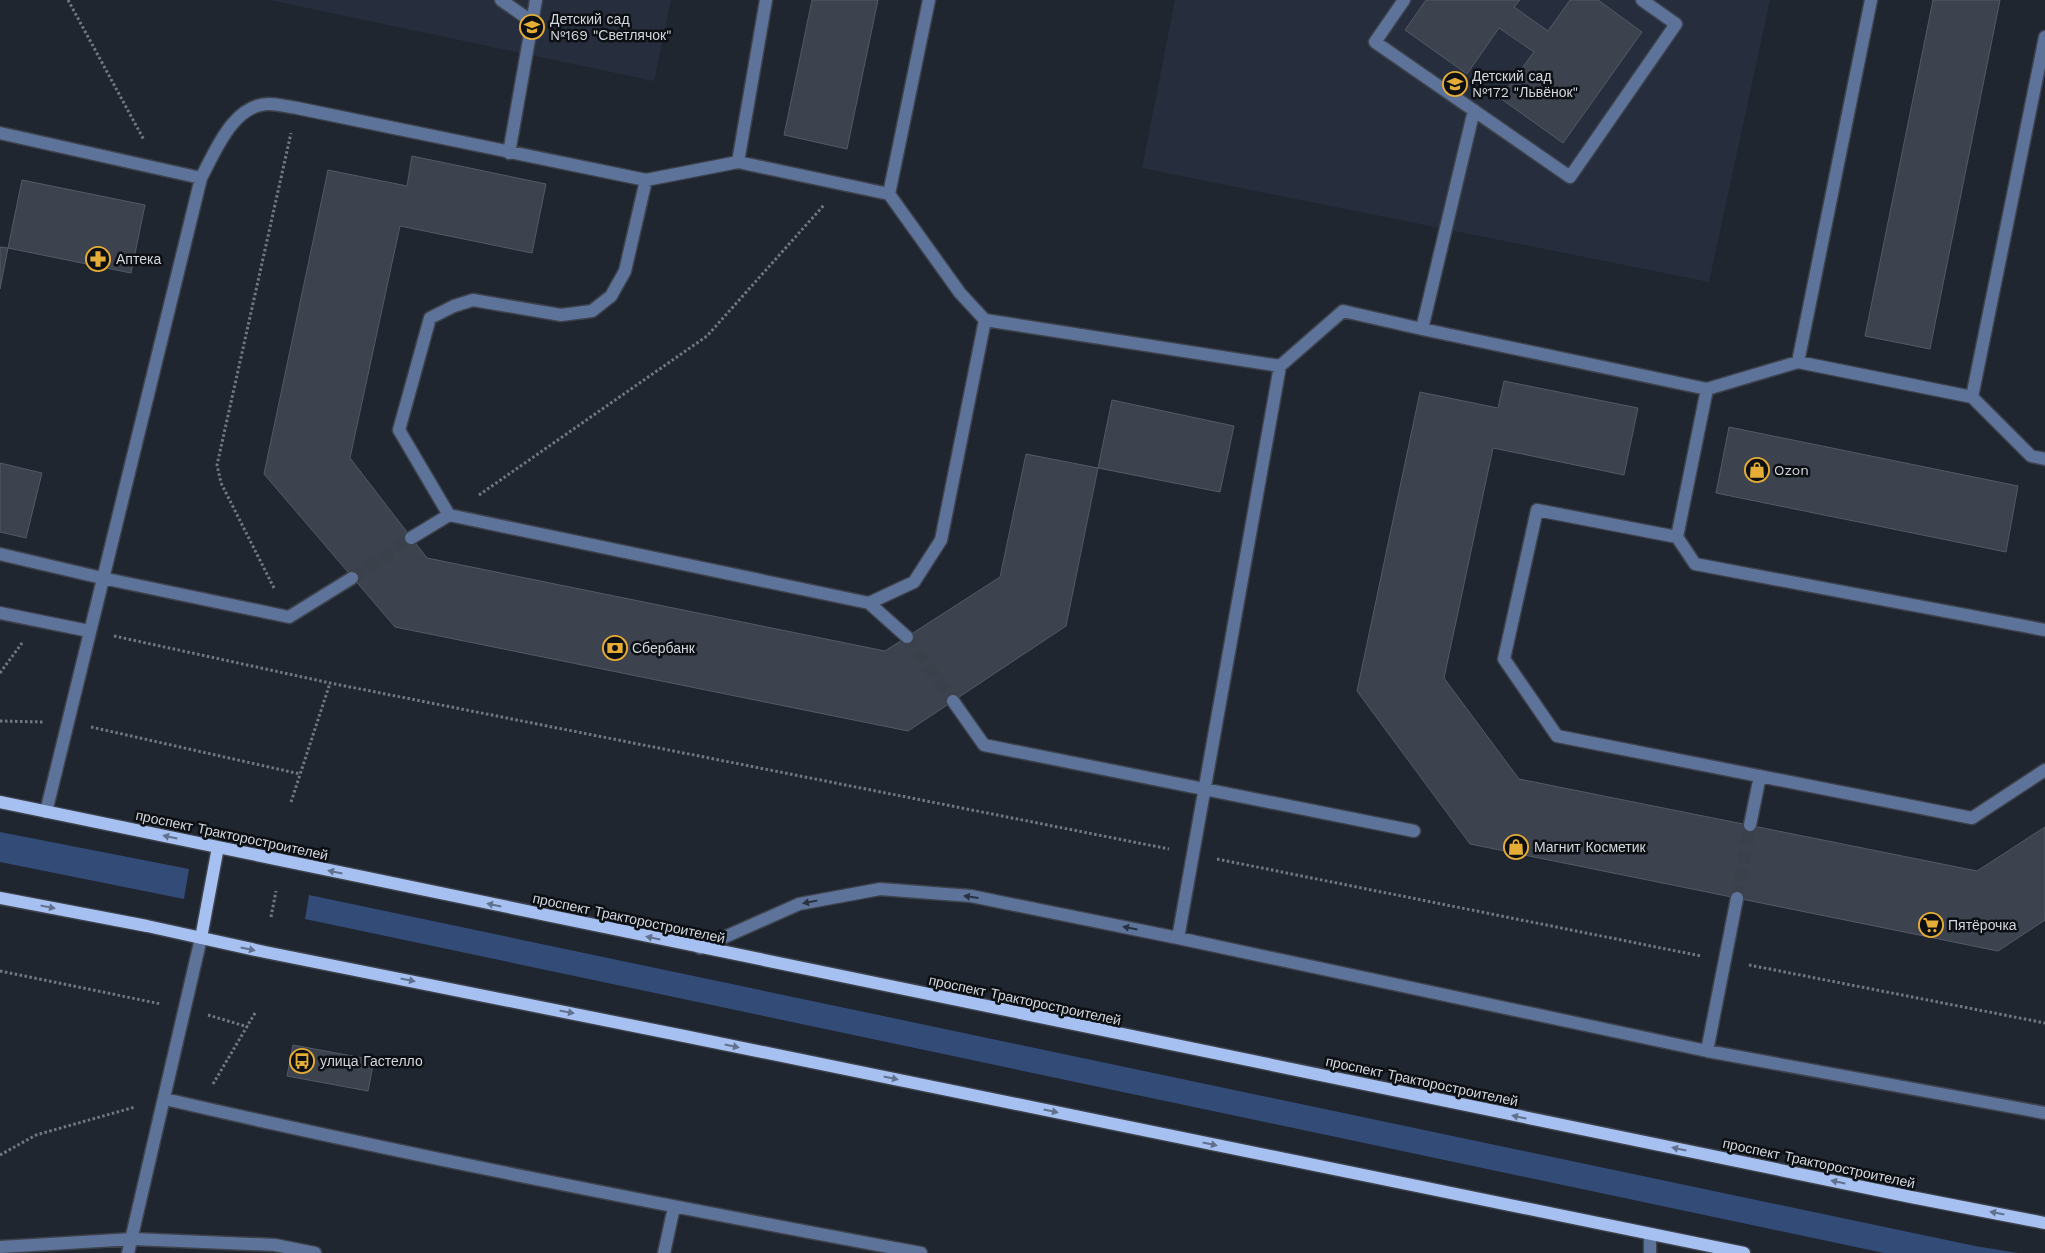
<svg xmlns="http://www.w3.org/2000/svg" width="2045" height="1253" font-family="'Work Sans',sans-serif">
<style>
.built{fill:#262e3e}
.green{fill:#324b77}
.building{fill:#3c424e;stroke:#535a67}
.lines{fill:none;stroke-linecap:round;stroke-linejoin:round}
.minor-tunnel{stroke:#3b414a;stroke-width:12;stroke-dasharray:12 6;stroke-linecap:butt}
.minor-casing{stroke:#3d424c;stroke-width:15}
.major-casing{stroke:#3d424c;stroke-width:15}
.path{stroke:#727780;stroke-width:3;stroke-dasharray:2.5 2.5;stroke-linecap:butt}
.minor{stroke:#5d7399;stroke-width:12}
.major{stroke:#a6c1f1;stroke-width:12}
.oneway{fill:#61718d}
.oneway2{fill:#283242}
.labels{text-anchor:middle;stroke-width:5;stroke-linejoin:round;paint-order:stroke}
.poi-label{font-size:14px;fill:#d3d7de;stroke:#0c0f13;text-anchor:start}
.street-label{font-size:14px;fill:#d3d7de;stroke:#0c0f13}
</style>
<rect width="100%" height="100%" fill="#202630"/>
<!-- built -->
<path class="built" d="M270 0H671L654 81Z
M1175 0H1770L1709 282 1142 168Z"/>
<!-- green -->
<path class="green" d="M0 832 189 869 184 899 0 862Z
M309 895 1975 1246 2018 1253H1884L305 919Z"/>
<!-- building -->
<path class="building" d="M812 0H878L847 149 784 135Z
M1426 0H1520L1514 7 1548 31 1570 0H1598L1642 32 1563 143 1500 98 1534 52 1499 28 1467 74 1405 30Z
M1933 0H2000L1930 349 1865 336Z
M412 156 546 184 532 253 400 226 350 458 427 558 885 651 1000 577 1026 454 1098 468 1066 626 908 731 395 627 264 474 328 170 407 186Z
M22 180 145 205 131 273 8 248Z
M0 247 8 248 0 289Z
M1504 381 1638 408 1624 475 1493 448 1444 678 1519 779 1977 871 2045 827V920L1998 951 1470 844 1357 691 1420 392 1498 408Z
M1112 400 1234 426 1220 492 1098 468Z
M1729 427 2018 486 2006 552 1716 493Z
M0 463 42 473 26 538 0 532Z
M293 1045 374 1060 368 1091 287 1076Z"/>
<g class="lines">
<!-- minor-tunnel -->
<path class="minor-tunnel" d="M352 578 411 538
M907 637 953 701
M1737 898 1750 825"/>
<defs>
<path id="minor" d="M501 0 531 21
M766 0 738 162 889 194 929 0
M1404 0 1375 42 1570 177 1676 24 1642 0
M1871 0 1798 362 1972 397 2045 37
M0 133 201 178
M509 153 536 0
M646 180 625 271 611 296 592 311 561 315 473 300 454 306 430 318 399 430 449 515 869 603 914 582 941 540 985 320
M889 194 960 293 985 320 1280 366 1178 938
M1422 329 1474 110
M1280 366 1343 311 1422 329 1707 389 1798 362
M1707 389 1677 537 1695 564 2045 630
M1972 397 2031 456 2045 459
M1677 537 1537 510 1504 659 1557 736 1972 818 2045 770
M411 538 449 515
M0 554 102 578 289 617 352 578
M869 603 907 637
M0 613 89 631
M953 701 984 745 1414 831
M46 812 201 178C215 152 233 104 269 104 278 104 288 107 297 108L646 180 738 162
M1750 825 1760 776
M700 948 799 904 880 889 971 896 1178 938 1707 1051 2045 1113
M1707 1051 1737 898
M165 1099C415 1157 668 1206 921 1253
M0 1247 133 1239 275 1245 315 1253
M128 1253 201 938
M664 1253 674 1207
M1650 1253V1235"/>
<path id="major" d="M0 802 1911 1197 2045 1223
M0 898 147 926 265 952 684 1036 1744 1253
M201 938 218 847"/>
</defs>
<!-- minor casing -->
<use href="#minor" class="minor-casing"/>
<!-- major casing -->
<use href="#major" class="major-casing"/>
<!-- path -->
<path class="path" d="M68 0 144 140
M479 495 707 336 824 205
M274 588 221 483 217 465 291 133
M114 636 330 683 1169 849
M0 673 22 643
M0 721 43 722
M91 727 300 774
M291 802 330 683
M1217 859 1701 956
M271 917 276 891
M1749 965 2045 1023
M0 971 161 1004
M208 1015 248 1027
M213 1084 255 1013
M0 1155 36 1135 135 1107"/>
<!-- minor -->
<use href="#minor" class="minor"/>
<!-- major -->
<use href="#major" class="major"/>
</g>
<!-- one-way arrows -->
<defs><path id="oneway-solid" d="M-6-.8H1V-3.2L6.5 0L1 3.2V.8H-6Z" transform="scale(1.25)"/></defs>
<g class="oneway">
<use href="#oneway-solid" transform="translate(170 837) rotate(-168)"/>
<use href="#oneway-solid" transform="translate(335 872) rotate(-168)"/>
<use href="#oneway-solid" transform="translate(494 905) rotate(-168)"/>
<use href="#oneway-solid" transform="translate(48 907) rotate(11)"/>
<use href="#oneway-solid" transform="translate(653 938) rotate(-168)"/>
<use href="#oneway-solid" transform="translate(248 949) rotate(12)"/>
<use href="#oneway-solid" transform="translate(408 980) rotate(11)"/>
<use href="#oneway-solid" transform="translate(567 1012) rotate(11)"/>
<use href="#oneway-solid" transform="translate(732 1046) rotate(12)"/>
<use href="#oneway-solid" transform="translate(891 1078) rotate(12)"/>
<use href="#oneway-solid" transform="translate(1051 1111) rotate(12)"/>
<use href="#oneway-solid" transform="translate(1519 1117) rotate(-168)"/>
<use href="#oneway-solid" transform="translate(1210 1144) rotate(12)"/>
<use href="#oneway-solid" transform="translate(1679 1149) rotate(-168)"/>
<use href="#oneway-solid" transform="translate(1838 1182) rotate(-168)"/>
<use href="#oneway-solid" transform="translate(1997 1213) rotate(-169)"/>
</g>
<g class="oneway2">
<use href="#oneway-solid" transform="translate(971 897) rotate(-172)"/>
<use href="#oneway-solid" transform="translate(810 902) rotate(169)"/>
<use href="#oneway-solid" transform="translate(1130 928) rotate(-169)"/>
</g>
<!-- icons -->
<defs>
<symbol id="school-ring" viewBox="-11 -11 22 22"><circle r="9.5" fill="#0c0f13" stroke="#e6ad36" stroke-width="1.5"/><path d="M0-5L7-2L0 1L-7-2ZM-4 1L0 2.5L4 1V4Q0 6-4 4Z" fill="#e6ad36"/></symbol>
<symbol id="pharmacy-ring" viewBox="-11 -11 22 22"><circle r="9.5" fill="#0c0f13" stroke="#e6ad36" stroke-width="1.5"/><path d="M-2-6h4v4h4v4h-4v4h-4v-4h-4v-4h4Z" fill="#e6ad36"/></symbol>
<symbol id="shop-ring" viewBox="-11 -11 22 22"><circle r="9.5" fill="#0c0f13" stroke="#e6ad36" stroke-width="1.5"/><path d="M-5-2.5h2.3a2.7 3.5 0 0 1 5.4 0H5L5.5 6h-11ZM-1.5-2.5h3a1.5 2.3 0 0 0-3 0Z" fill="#e6ad36"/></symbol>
<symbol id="bank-ring" viewBox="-11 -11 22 22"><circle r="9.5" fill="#0c0f13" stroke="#e6ad36" stroke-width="1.5"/><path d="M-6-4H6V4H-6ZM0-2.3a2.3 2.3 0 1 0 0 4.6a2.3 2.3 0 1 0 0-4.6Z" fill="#e6ad36"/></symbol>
<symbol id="supermarket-ring" viewBox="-11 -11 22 22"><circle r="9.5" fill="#0c0f13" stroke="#e6ad36" stroke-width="1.5"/><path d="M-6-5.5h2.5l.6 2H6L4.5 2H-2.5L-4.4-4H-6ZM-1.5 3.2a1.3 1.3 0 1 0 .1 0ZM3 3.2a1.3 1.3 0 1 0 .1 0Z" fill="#e6ad36"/></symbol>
<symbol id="bus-ring" viewBox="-11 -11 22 22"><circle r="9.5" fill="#0c0f13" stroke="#e6ad36" stroke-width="1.5"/><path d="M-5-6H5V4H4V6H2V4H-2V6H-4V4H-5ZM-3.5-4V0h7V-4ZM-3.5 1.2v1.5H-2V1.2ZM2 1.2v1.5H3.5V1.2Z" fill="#e6ad36"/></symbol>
</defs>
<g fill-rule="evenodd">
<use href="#school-ring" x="518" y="13" width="28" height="28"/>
<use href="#school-ring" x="1441" y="70" width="28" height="28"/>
<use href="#pharmacy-ring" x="84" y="245" width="28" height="28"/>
<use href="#shop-ring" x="1743" y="456" width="28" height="28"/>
<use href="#bank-ring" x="601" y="634" width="28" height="28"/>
<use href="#shop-ring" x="1502" y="833" width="28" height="28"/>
<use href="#supermarket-ring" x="1917" y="911" width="28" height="28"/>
<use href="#bus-ring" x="288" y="1047" width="28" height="28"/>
</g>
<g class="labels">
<!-- poi labels -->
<g class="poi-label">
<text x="550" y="24">Детский сад<tspan x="550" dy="16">№169 "Светлячок"</tspan></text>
<text x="1472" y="81">Детский сад<tspan x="1472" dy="16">№172 "Львёнок"</tspan></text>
<text x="116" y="264">Аптека</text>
<text x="1774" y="475">Ozon</text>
<text x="632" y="653">Сбербанк</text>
<text x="1534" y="852">Магнит Косметик</text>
<text x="1948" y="930">Пятёрочка</text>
<text x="320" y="1066">улица Гастелло</text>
</g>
<!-- street labels -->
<g class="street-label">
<text transform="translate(232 835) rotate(12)" y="5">проспект Тракторостроителей</text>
<text transform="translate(629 918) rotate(12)" y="5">проспект Тракторостроителей</text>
<text transform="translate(1025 1000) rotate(12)" y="5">проспект Тракторостроителей</text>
<text transform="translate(1422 1081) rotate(12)" y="5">проспект Тракторостроителей</text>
<text transform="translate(1819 1163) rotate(12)" y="5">проспект Тракторостроителей</text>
</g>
</g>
</svg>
